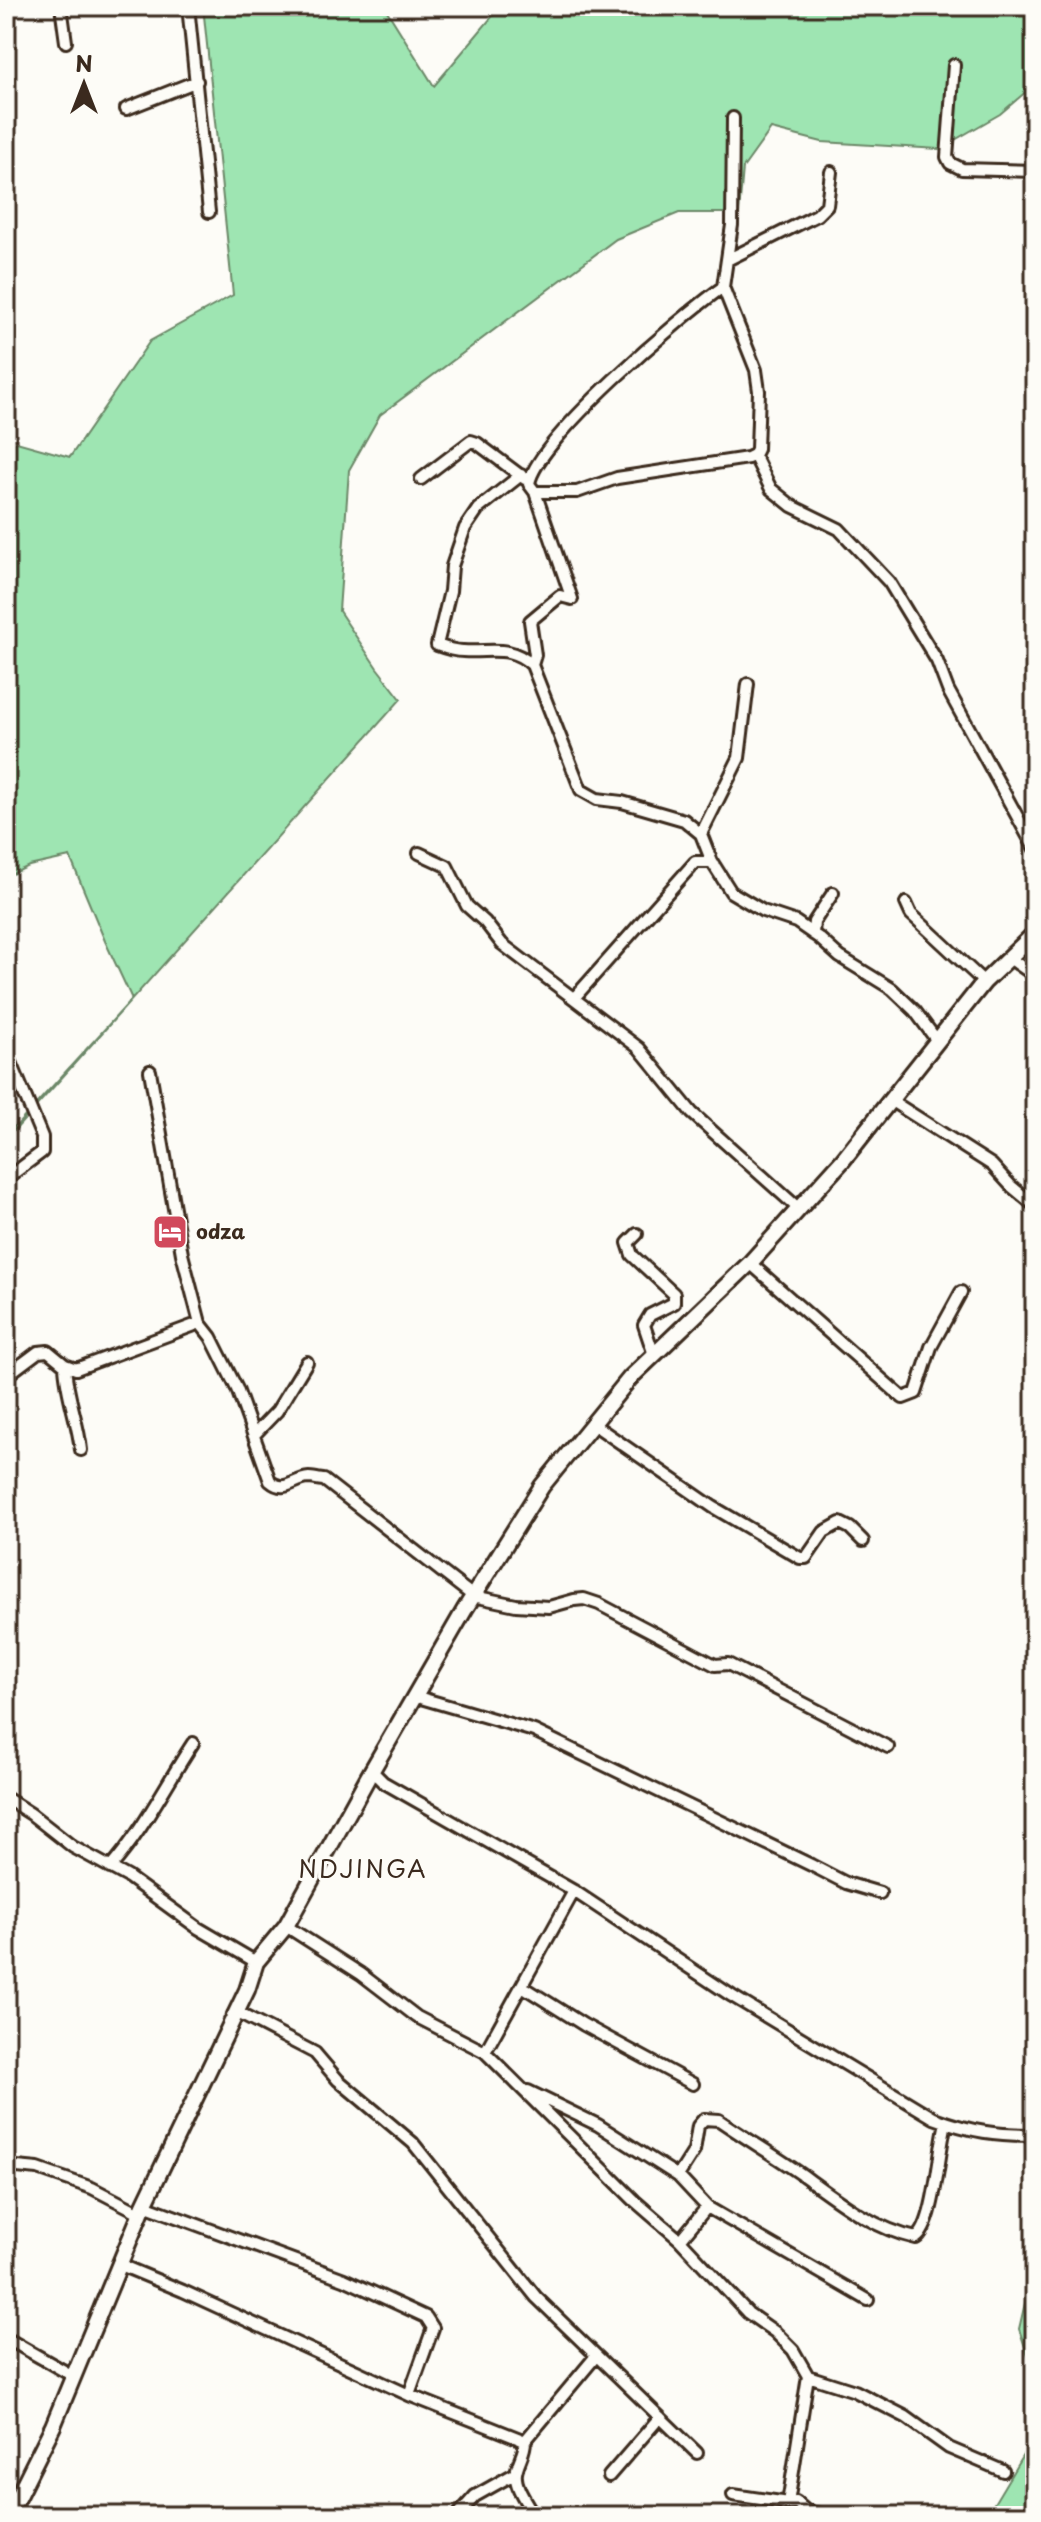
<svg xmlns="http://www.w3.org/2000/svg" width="1041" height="2522" font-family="'Playpen Sans',sans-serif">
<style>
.green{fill:#9ee5b2;stroke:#6c8868;stroke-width:2}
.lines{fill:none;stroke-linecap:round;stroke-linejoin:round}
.street-casing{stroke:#3b2a1e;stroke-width:16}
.secondary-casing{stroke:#3b2a1e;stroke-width:20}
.street{stroke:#fdfcf7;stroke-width:10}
.secondary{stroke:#fdfcf7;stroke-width:14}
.labels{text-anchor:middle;stroke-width:6;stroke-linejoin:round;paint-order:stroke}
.poi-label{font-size:20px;font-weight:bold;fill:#3b2a1e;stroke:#fdfcf7;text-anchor:start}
.quarter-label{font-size:24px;letter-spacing:2px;fill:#3b2a1e;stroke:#fdfcf7}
</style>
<rect width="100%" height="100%" fill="#fdfcf7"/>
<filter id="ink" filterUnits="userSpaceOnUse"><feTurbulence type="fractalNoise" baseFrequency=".0125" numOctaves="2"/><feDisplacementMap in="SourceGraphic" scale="16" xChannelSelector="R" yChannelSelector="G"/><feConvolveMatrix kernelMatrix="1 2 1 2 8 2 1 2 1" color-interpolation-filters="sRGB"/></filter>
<g filter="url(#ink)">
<!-- green -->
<path class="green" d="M203 6H384L434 86 501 6H1035V84L1000 114 939 149 822 142 771 129 743 168 739 213H679L616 239 380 415 349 470 339 611 377 668 401 699 16 1129 6 1134V1132L18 1124 132 999 105 941 70 857 29 866 6 877V439L70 457 150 341 233 295Z
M1035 2260V2377L1019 2329Z
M1035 2429V2516H989L990 2510 1023 2455Z"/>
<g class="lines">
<defs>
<path id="street" d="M61 6 66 42
M188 6 209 212
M954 65 947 157 950 163 962 169 1035 171
M126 109 197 81
M727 260 817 215 827 205 831 172
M754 455 771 489 792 506 839 529 889 582 937 661 948 690 1035 849
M521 475 478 509 465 528 452 566 450 591 437 645C445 648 454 651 463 651 490 653 510 644 532 665
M421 479 471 441 477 443 525 479
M535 492H577L617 478 748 458 754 455 757 449 759 391 756 370 723 287 732 225 733 118
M572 599 560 596 530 621 535 655 532 665 581 790 597 799 622 802 684 820 701 834 712 862 731 892 763 911 796 922 819 938 840 957 892 989 915 1011 938 1042
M572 599 535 492 529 484C535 441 684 314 723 287
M701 834 739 758 748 684
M419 853 447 866 467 906 485 922 502 944 639 1048 692 1113 799 1209
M906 903 911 914 984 982
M813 934 814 922 833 893
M1008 957 1035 976
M575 997 695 862H712
M6 1050 42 1137V1152L6 1179
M150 1071 182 1254 200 1323 211 1337 237 1389 270 1481C285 1494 293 1479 309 1478 312 1478 321 1480 324 1480L473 1596 516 1605 549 1607 574 1600 584 1599 599 1604 715 1665 728 1664 888 1747
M890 1100 992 1165 1011 1186 1035 1206
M637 1234 628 1243 632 1255 674 1294V1303L650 1315 644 1325 654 1355
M750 1263 903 1398 916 1393 931 1347 961 1292
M65 1365C66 1394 78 1421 81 1450
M6 1376 38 1352 48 1351 65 1365 76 1369 200 1323
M593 1424 713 1507 800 1558H806L824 1532 840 1523 850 1528 863 1541
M254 1435 277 1411 307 1362
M414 1696 534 1731 811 1865 846 1883 880 1893
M369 1776 376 1775 383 1782 574 1891 732 1996 934 2118C972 2132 995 2135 1035 2135
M6 1798 31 1814 73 1847 128 1877 198 1928 256 1962
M110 1868C143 1831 166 1784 193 1743
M286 1926 361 1974 417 2017 485 2052 635 2201 680 2240 748 2313 775 2332 793 2350 808 2376 788 2503
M522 1986 584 2025 693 2084
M236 2012 315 2053 338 2080 413 2143 536 2297 697 2453
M485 2052 574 1891
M528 2091 598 2125 678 2176 707 2207 868 2300
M6 2166 38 2169 92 2188 140 2213
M678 2176 694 2151 698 2126 704 2119 719 2120C748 2140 779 2158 808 2179 841 2203 875 2229 916 2238 935 2226 939 2147 946 2123
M144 2205 344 2279 426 2317 433 2328 409 2395
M680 2240 707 2207
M118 2264 183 2291 409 2395 525 2441C525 2453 518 2461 516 2473 514 2487 528 2504 534 2516
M6 2338 73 2376
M808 2376 855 2391 906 2417 949 2448 1003 2471
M525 2441 596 2356
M609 2476 660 2417
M733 2495 788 2503 796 2502 806 2511 829 2516
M457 2516 475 2496 516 2473"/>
<path id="secondary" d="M8 2516 53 2426 144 2205 247 1990 256 1962 286 1926 368 1777 465 1609 542 1486 630 1378 750 1263 843 1160 984 982 1035 933"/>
</defs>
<!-- street casing -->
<use href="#street" class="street-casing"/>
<!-- secondary casing -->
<use href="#secondary" class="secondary-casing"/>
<!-- street -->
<use href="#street" class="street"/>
<!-- secondary -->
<use href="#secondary" class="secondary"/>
</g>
</g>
<!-- icons -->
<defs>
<symbol id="hotel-square" viewBox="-11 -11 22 22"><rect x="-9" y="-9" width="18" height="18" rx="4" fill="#d1495b" stroke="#fdfcf7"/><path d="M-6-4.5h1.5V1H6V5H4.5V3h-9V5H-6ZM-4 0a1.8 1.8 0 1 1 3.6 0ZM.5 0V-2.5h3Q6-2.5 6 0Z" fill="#fff"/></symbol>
</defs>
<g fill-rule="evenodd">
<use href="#hotel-square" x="150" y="1212" width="40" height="40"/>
</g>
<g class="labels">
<!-- poi labels -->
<g class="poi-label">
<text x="196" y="1239">odza</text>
</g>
<!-- quarter labels -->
<g class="quarter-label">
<text x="363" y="1878">NDJINGA</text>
</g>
</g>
<!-- margin -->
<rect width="1041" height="2522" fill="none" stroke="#fdfcf7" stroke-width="32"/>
<rect x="16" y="16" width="1009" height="2490" fill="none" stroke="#3b2a1e" stroke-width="3" filter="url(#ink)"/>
<!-- north arrow -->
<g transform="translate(84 84)" stroke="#fdfcf7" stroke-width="6" paint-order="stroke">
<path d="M0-6L14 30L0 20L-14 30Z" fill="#3b2a1e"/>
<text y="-12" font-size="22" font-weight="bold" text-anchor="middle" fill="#3b2a1e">N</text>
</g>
</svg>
